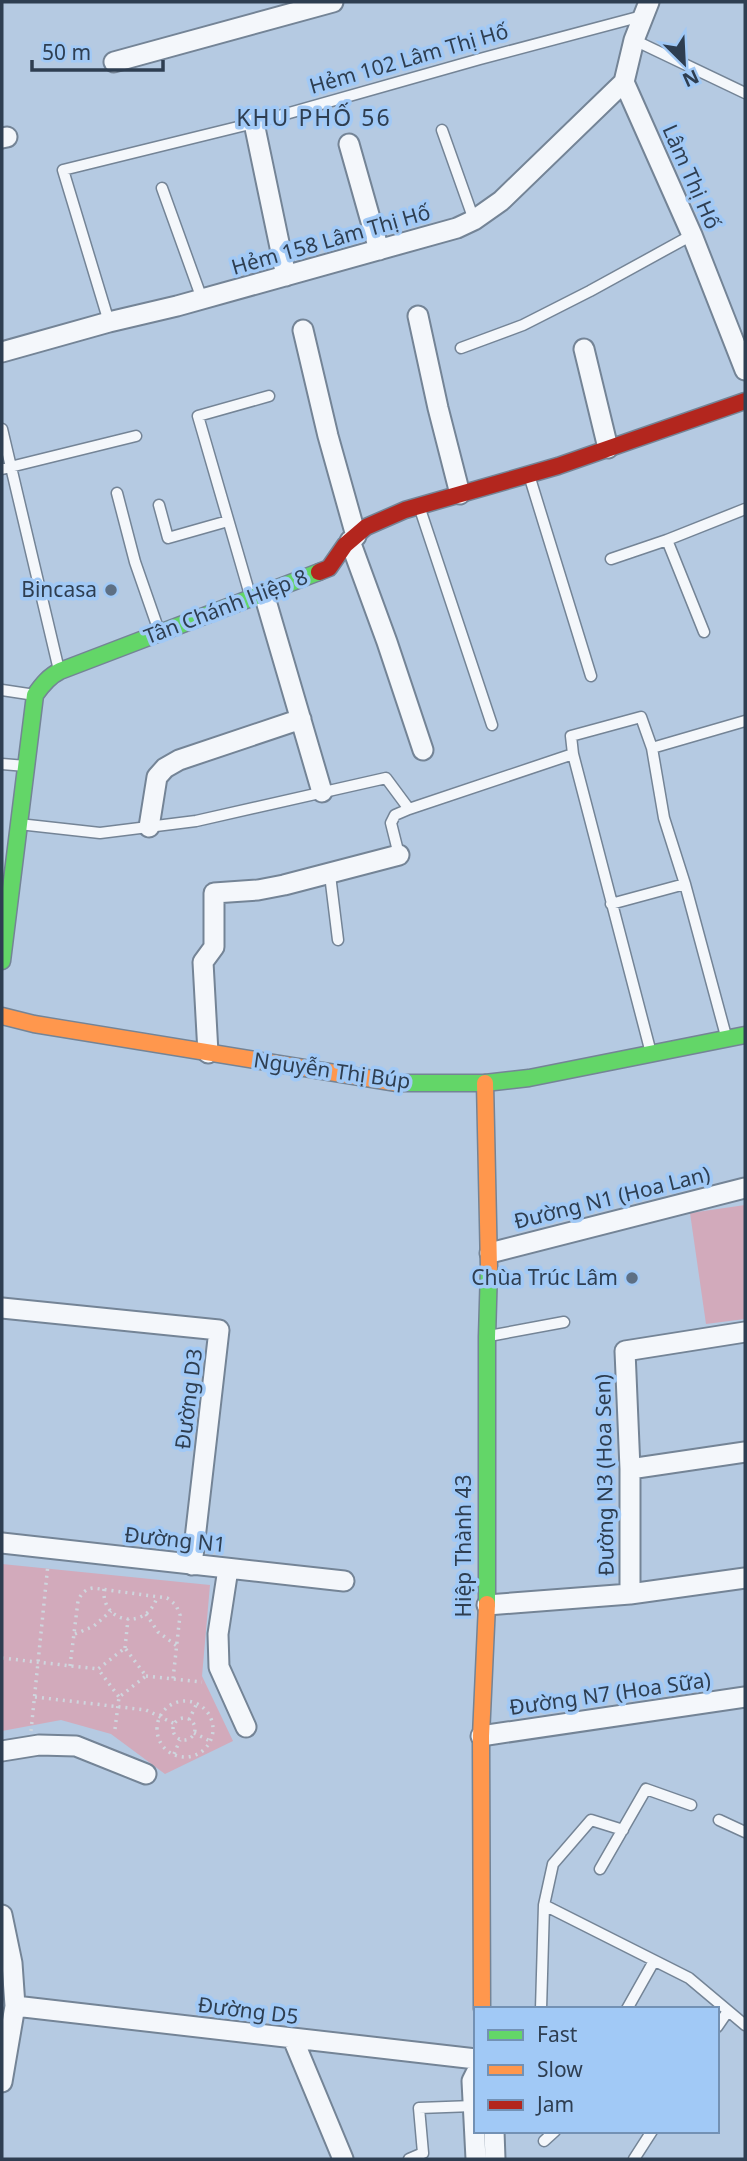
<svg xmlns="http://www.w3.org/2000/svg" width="747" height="2161" font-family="'Noto Sans',sans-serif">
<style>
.green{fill:#d2aabb}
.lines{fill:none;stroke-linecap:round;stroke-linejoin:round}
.lane-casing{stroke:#748496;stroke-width:13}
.street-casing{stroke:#748496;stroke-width:23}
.fast-casing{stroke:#748496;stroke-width:19}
.slow-casing{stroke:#748496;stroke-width:19}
.jam-casing{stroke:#748496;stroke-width:19}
.path{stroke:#cfd6de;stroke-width:3.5;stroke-dasharray:2 5;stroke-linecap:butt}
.lane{stroke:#f4f7fb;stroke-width:10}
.street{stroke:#f4f7fb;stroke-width:19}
.fast{stroke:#63d668;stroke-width:16}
.slow{stroke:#ff974d;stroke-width:16}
.jam{stroke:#b3261e;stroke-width:16}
.poi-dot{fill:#5d6f84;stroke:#a1c9f6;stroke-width:2.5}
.labels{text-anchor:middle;stroke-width:7;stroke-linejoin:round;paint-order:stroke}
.street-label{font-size:21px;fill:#2e3e51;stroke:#a1c9f6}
.poi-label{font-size:21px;fill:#2e3e51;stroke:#a1c9f6;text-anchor:end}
.neighbourhood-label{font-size:23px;letter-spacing:2px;fill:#2e3e51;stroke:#a1c9f6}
</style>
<rect width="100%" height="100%" fill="#b5cae2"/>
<!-- green -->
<path class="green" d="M745 1205V1319L706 1324 690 1213Z
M2 1564 210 1585 202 1676 233 1741 165 1774 111 1734 61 1720 2 1731Z"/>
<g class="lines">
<defs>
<path id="lane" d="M634 40 745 93
M442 130 474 220
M162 188 202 299
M109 322 63 170 254 123 480 59 642 16
M461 348 523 325 590 291 692 235
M2 429 59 670
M2 469 136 436
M529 475 591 676
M117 493 135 562 159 631
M159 505 168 538 228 521
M419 506 492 725
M667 540 704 632
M611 559 667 540 745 509
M250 595 198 416 269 396
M2 690 35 695
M2 764 26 766
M19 824 100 833 196 821 386 778 409 809 573 754
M399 855 391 823 395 815 409 809
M330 875 338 940
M611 904 685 884
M726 1036 685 884 664 818 652 748 745 721
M651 1053 573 754 571 736 641 717 652 748
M489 1336 564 1322
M719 1820 745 1832
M600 1869 646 1789 691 1805
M544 1905 689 1978 745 2025
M541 2009 544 1905 553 1864 591 1820 623 1830
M627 2009 654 1961
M717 2027 728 2011
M544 2141 555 2131
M409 2159 423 2153 419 2108 473 2106
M634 2159 652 2131"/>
<path id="street" d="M649 2 634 40 624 82 692 235 745 370
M114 62 333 2
M254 123 286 276
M2 138 7 137
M349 144 379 250
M418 316 438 408 460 494
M303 330 328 436 356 536
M584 349 608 448
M2 352 109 322 177 306 457 228 474 220 501 201 624 82
M350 541 387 642 423 750
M264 594 322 792
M149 827 157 777 165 768 179 760 301 719
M208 1053 203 962 214 947V893L258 890 284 885 399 855
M490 1253 745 1188
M2 1308 219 1330 192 1565
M630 1469 745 1452
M2 1543 344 1581
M228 1569 218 1634 219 1667 246 1727
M630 1594V1469L625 1351 745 1332
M487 1605 630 1594 745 1578
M481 1736 745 1697
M2 1751 39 1745 76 1746 146 1774
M2 1915 12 1963 15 2006 2 2082
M15 2006 476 2059
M293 2039 343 2159
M494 2131 495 2159
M476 2159 472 2081 476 2073"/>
<path id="fast" d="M2 961 35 695C42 685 49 676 60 671L319 572
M397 1083H485L529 1078 745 1035
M487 1604V1337L489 1268"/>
<path id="slow" d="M2 1016 34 1024 397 1083
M485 1083 489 1268
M482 2009 481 1736 487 1604"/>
<path id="jam" d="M319 572 329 568 345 545 366 527 405 510 558 466 745 401"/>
</defs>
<!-- lane casing -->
<use href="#lane" class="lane-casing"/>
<!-- street casing -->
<use href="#street" class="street-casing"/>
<!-- fast casing -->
<use href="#fast" class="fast-casing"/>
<!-- slow casing -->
<use href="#slow" class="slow-casing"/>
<!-- jam casing -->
<use href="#jam" class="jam-casing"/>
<!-- path -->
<path class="path" d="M104 1589C101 1624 147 1631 157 1597
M146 1614 158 1632 177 1646
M75 1634 94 1626 111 1611
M125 1648 128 1619
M2 1658 98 1669
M70 1666 78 1601C81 1594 85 1589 93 1588L167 1598 176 1605 180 1615 173 1679
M146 1676 202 1682
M35 1697 146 1710 175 1724
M157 1729a28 28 0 1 1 56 0a28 28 0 1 1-56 0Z
M173 1729a11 11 0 1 1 22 0a11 11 0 1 1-22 0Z
M189 1720 197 1703
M115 1729 119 1697 146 1676 125 1648 98 1669 119 1697
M31 1731 48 1564
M194 1733 210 1741
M174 1754 180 1740"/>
<!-- lane -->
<use href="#lane" class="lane"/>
<!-- street -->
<use href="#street" class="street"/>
<!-- fast -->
<use href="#fast" class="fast"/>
<!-- slow -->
<use href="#slow" class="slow"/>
<!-- jam -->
<use href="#jam" class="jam"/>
</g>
<!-- markers -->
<g class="poi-dot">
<circle cx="111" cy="590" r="7"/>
<circle cx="632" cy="1278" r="7"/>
</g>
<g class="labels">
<!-- street labels -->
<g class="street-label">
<text transform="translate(409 59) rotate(-16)" y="7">Hẻm 102 Lâm Thị Hố</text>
<text transform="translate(691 177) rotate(66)" y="7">Lâm Thị Hố</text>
<text transform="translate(331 240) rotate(-16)" y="7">Hẻm 158 Lâm Thị Hố</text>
<text transform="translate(226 607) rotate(-21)" y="7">Tân Chánh Hiệp 8</text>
<text transform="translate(332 1071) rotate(8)" y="7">Nguyễn Thị Búp</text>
<text transform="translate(612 1198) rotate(-14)" y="7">Đường N1 (Hoa Lan)</text>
<text transform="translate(189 1399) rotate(-83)" y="7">Đường D3</text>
<text transform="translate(605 1475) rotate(-91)" y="7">Đường N3 (Hoa Sen)</text>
<text transform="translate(175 1540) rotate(6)" y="7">Đường N1</text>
<text transform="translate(464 1546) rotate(-90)" y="7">Hiệp Thành 43</text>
<text transform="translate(610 1694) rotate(-8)" y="7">Đường N7 (Hoa Sữa)</text>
<text transform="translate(248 2011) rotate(7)" y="7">Đường D5</text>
</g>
<!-- poi labels -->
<g class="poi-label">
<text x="97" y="597">Bincasa</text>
<text x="618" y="1285">Chùa Trúc Lâm</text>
</g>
<!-- neighbourhood labels -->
<g class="neighbourhood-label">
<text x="314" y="126">KHU PHỐ 56</text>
</g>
</g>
<!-- border -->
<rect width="747" height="2161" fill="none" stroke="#2e3e51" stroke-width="7"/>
<!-- legend -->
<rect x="474" y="2007" width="245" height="126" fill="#a1c9f6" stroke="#7391b4" stroke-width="2"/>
<rect x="488" y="2030" width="35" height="10" fill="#63d668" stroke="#7391b4" stroke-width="2"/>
<text x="537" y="2042" font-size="21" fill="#2e3e51">Fast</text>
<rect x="488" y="2065" width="35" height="10" fill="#ff974d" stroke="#7391b4" stroke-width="2"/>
<text x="537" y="2077" font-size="21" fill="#2e3e51">Slow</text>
<rect x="488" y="2100" width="35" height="10" fill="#b3261e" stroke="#7391b4" stroke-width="2"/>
<text x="537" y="2112" font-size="21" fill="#2e3e51">Jam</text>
<!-- north arrow -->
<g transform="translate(684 63) rotate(156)" stroke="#a1c9f6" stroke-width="5" paint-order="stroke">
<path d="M0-5L12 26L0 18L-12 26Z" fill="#2e3e51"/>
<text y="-10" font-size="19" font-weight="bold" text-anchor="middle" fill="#2e3e51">N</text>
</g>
<!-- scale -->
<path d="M32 60v10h131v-10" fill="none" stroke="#2e3e51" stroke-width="3.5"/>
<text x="42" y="60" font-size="21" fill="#2e3e51" stroke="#a1c9f6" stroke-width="5" paint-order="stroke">50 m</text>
</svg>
